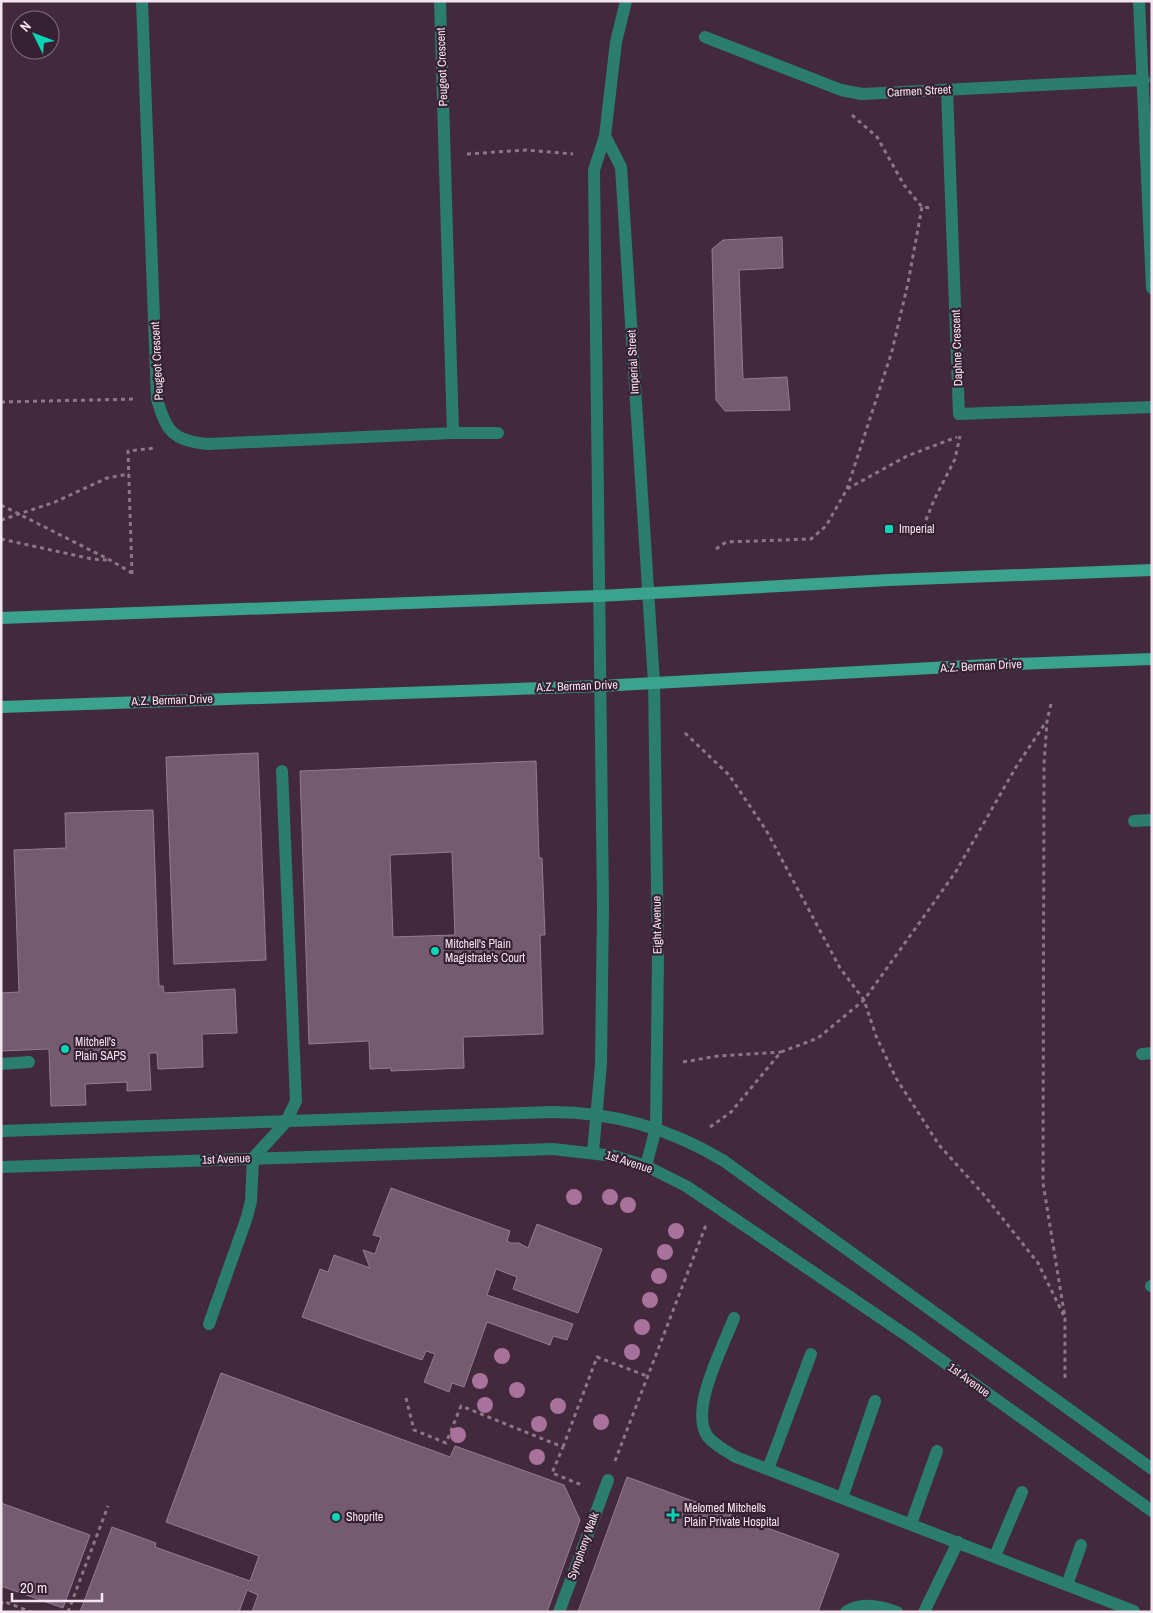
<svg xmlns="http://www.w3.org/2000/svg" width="1153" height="1613" font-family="'Archivo Narrow',sans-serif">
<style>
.building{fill:#755b6f;stroke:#977c91;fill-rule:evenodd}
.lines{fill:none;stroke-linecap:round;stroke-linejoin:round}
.path{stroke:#8b7786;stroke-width:3;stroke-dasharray:4 4;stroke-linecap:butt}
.service{stroke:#2b7d6d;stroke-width:12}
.pedestrian{stroke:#2b7d6d;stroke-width:12}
.minor{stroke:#2b7d6d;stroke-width:12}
.tertiary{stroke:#2b7d6d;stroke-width:12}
.secondary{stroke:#3aa28d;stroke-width:12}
.tree{fill:#a9729c}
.poi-dot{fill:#07d5b6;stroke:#372032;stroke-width:2}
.labels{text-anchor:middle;stroke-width:4.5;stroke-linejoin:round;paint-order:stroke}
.street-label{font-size:12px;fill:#f4e5f0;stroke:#372032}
.poi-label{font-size:12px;fill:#f4e5f0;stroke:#372032;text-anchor:start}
</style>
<rect width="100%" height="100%" fill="#422a3c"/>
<!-- building -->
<path class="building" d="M782 237 783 268 739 270 743 379 787 377 790 410 725 411 716 400 712 249 723 240Z
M258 753 266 960 174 964 166 757Z
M536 761 539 858H542L545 935H540L543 1034 463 1037 464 1068 391 1071V1068L370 1069 369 1041 309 1044 300 771ZM452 852 455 935 393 937 390 855Z
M153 810 159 986H163L164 993 235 989 237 1033 202 1034 203 1067 158 1069 157 1053H149L151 1090 127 1091V1082L85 1084 86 1105 51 1106 49 1049 1 1051V993L19 992 14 850 66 848 65 813Z
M391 1188 510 1231 507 1241 511 1243H519L528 1248 537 1224 602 1249 578 1313 513 1289 517 1277 496 1269 487 1295 573 1324 567 1340 553 1336 550 1345 487 1322 464 1387 452 1383 449 1392 424 1382 435 1354 426 1351 422 1360 302 1317 320 1269 328 1272 334 1255 370 1268 363 1250 375 1254 381 1237 373 1235Z
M221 1373 450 1457 455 1446 564 1485 580 1520 547 1612H252L258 1595 247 1590 239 1612H80L112 1527 156 1543 155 1547 250 1581 259 1556 166 1522Z
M627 1477 839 1554 818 1612H578Z
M1 1503 90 1535 63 1608 1 1586Z"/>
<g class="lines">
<!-- path -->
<path class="path" d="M852 115 877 137 904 185 922 207 931 208
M467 154 526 150 573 154
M1 402 137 399
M847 489 892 351 908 283 922 207
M1 505 110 560 132 573
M1 520 55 502 107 478 129 474
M920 535 934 500 955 459 960 436
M1 539 92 559 107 560
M716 549 726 542 811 539 826 526 847 489 907 456 957 437
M132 574 128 451 155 448
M1051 704 1047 721 1044 765 1043 1183 1065 1318V1379
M685 733 729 775 766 830 840 968 864 1000 876 1036 896 1078 939 1145 984 1195 1038 1263 1065 1318
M683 1062 718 1056 781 1052
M710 1127 731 1112 781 1052 818 1038 864 1000 955 873 1016 767 1046 722
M406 1398 414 1430 446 1443 461 1406 563 1447 552 1473 584 1486
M563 1447 597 1357 647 1376
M615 1461 706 1225
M1 1605 3 1601 31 1612
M68 1612 108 1506"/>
<!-- service -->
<path class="service" d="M1 1064 29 1062
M734 1318C724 1345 688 1411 708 1437 716 1446 726 1451 736 1457L1134 1611
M209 1324 247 1217 251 1201 253 1158 286 1122 296 1101 282 771
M768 1469 811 1354
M842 1498 875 1401
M911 1524 937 1451
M995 1556 1022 1492
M1067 1585 1081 1545
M846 1612C860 1602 881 1606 897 1612
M924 1612 958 1542"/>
<!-- pedestrian -->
<path class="pedestrian" d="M559 1612 608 1480"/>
<!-- minor -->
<path class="minor" d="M142 1 157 399C166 431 173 441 208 444L453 433H498
M440 1 453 433
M1139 1 1152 288
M705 37 841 90 862 94 1144 80
M947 90 959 414 1152 407
M1134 821 1152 820
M1142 1054 1152 1053
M1151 1286H1152"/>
<!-- tertiary -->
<path class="tertiary" d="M605 136 621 167 654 683 658 956 656 1128 646 1166
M1 1131 552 1112C614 1112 671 1129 724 1161L1152 1469
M593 1152 601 1064 603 907 594 170 605 136 616 42 626 1
M1 1167 553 1149 614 1156 646 1166 686 1186 909 1337 1152 1511"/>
<!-- secondary -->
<path class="secondary" d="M1 618 599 596 889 580 1152 570
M1 707 600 686 987 665 1152 659"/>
</g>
<!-- trees -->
<g class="tree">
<circle cx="574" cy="1197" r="8"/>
<circle cx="610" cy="1197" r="8"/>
<circle cx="628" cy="1205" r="8"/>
<circle cx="676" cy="1231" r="8"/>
<circle cx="665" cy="1252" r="8"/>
<circle cx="659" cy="1276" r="8"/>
<circle cx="650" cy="1300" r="8"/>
<circle cx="642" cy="1327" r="8"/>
<circle cx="632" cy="1352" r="8"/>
<circle cx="502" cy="1356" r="8"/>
<circle cx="480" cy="1381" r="8"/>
<circle cx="517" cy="1390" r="8"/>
<circle cx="485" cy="1405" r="8"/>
<circle cx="558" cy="1406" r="8"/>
<circle cx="601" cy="1422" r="8"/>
<circle cx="539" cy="1424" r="8"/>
<circle cx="458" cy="1435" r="8"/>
<circle cx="537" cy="1457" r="8"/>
</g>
<!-- markers -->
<g class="poi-dot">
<rect x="884" y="524" width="10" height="10" rx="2.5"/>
<circle cx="435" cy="951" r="5"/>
<circle cx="65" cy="1049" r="5"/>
<path d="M670.5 1507.5h5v5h5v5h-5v5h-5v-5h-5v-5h5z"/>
<circle cx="336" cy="1517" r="5"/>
</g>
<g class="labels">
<!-- street labels -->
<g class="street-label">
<text transform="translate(442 67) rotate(-92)" y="4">Peugeot Crescent</text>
<text transform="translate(919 91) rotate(-3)" y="4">Carmen Street</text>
<text transform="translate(957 348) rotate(-92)" y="4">Daphne Crescent</text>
<text transform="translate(157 361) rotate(-93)" y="4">Peugeot Crescent</text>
<text transform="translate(633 362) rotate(-93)" y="4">Imperial Street</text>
<text transform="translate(981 666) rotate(-3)" y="4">A.Z. Berman Drive</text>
<text transform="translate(577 686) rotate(-2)" y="4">A.Z. Berman Drive</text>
<text transform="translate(172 700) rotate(-2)" y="4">A.Z. Berman Drive</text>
<text transform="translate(657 925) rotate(-91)" y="4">Eight Avenue</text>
<text transform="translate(226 1159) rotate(-2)" y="4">1st Avenue</text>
<text transform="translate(629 1162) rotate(18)" y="4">1st Avenue</text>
<text transform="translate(969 1380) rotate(36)" y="4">1st Avenue</text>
<text transform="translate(583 1546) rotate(-70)" y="4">Symphony Walk</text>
</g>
<!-- poi labels -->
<g class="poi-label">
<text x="899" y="533">Imperial</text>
<text x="445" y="948">Mitchell's Plain<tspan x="445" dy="14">Magistrate's Court</tspan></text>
<text x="75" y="1046">Mitchell's<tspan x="75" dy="14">Plain SAPS</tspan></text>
<text x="684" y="1512">Melomed Mitchells<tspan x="684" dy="14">Plain Private Hospital</tspan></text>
<text x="346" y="1521">Shoprite</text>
</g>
</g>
<!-- border -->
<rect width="1153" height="1613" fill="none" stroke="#f4e5f0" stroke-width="5"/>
<!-- north arrow -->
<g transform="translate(35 35) rotate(312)"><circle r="24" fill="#372032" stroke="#836f7e"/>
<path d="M0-4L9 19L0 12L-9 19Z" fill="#07d5b6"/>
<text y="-8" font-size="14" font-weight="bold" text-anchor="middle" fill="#f4e5f0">N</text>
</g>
<!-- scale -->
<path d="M12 1593v8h90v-8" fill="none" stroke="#f4e5f0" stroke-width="2.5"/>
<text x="20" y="1593" font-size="15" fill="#f4e5f0" stroke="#372032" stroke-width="4" paint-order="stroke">20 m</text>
</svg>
